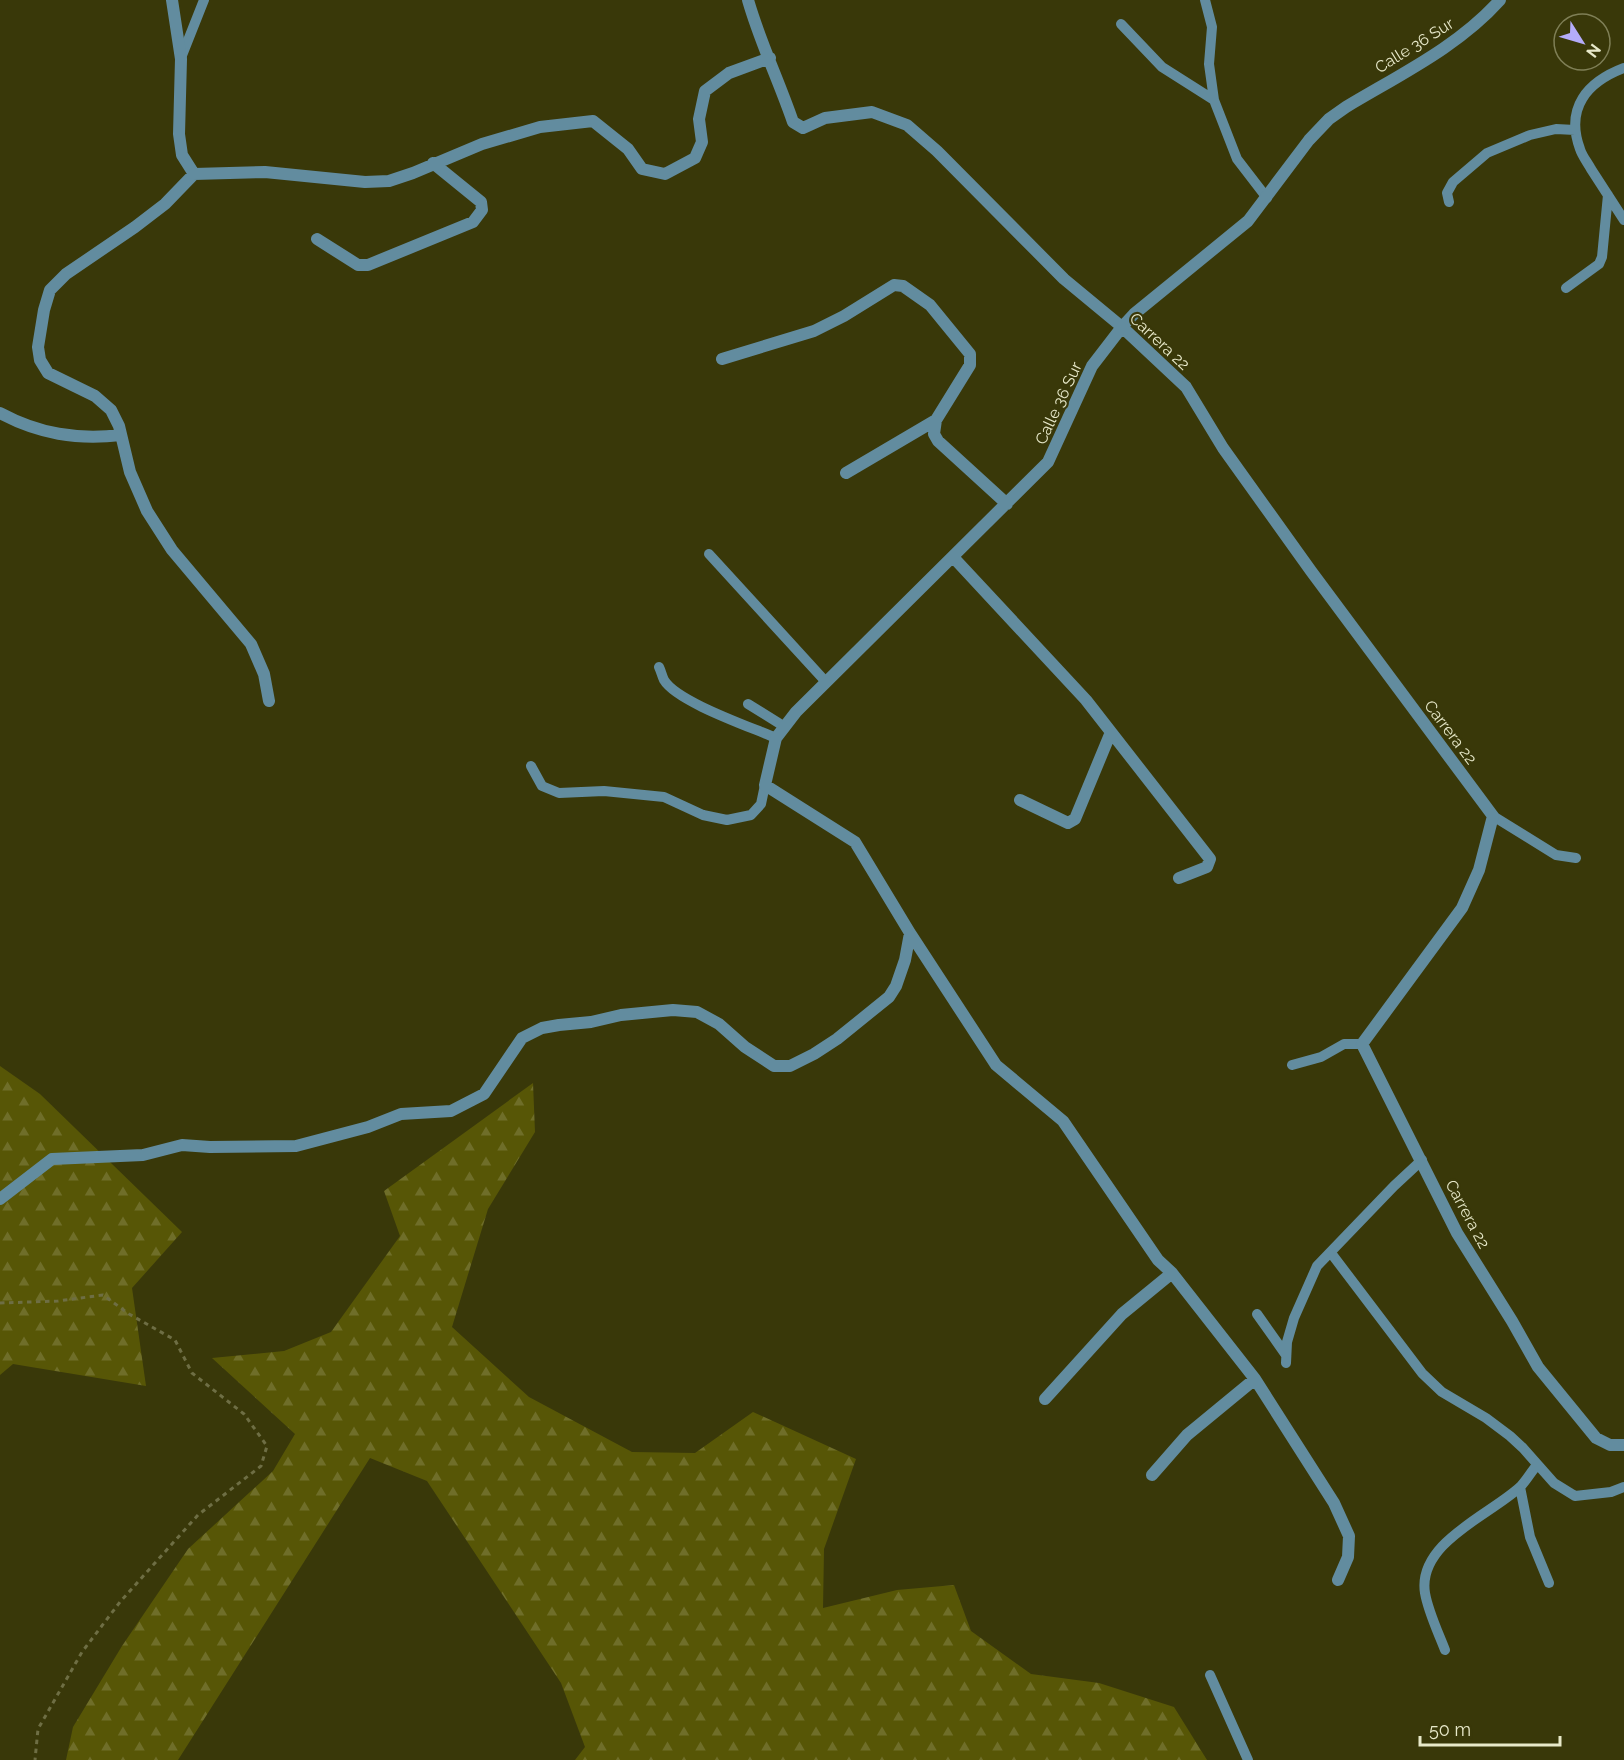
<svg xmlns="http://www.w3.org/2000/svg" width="1624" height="1760" font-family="Raleway,sans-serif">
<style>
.forest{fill:url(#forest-firs)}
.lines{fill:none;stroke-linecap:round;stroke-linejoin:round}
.path{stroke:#6e6e44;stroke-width:3;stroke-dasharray:4.5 4.5;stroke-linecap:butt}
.service{stroke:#628c9f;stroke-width:10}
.minor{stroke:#628c9f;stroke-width:12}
.labels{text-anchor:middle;stroke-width:4.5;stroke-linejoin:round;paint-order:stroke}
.street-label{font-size:16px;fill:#e8e9ca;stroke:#393809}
</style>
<defs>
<pattern id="forest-firs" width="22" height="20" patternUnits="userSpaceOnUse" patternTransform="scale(1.5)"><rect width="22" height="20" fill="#575606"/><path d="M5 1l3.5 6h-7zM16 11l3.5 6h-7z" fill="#6f6e29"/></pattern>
</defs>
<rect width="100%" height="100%" fill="#393809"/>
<!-- forest -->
<path class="forest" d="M0 1066 40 1094 182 1232 132 1288 146 1386 13 1364 0 1375Z
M533 1083 535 1132 488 1209 452 1327 529 1397 632 1452 695 1453 753 1412 856 1459 824 1549 823 1608 897 1590 954 1585 971 1631 1031 1674 1099 1683 1174 1707 1207 1760H575L585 1747 561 1683 427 1481 370 1458 178 1760H66L73 1727 122 1646 188 1549 273 1471 295 1434 212 1358 284 1351 331 1332 400 1236 384 1191Z"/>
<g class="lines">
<!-- path -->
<path class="path" d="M0 1303 58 1301 103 1295 129 1314 175 1340 192 1373 244 1414 267 1446 261 1466 198 1515 120 1602 82 1652 38 1729 35 1760"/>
<!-- service -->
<path class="service" d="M1205 0 1212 27 1209 64 1214 100 1237 159 1267 198
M1121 24 1162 67 1214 100
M181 58 204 0
M1624 68C1587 82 1565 108 1580 149 1582 156 1588 163 1591 169 1602 186 1613 203 1624 220
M1449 202 1447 193 1453 182 1487 153 1530 135 1556 129 1575 130
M1566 288 1599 264 1602 257 1608 195
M709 554 826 682
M659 667C661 671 662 676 664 680 677 702 751 727 776 738
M748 704 785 727
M531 766 542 786 559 793 604 791 664 797 703 815 727 820 751 815 761 804 765 785
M1493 816 1556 855 1576 858
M1292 1065 1321 1057 1344 1044H1362
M1331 1253 1422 1373 1442 1392 1486 1418 1510 1436 1523 1448 1554 1483 1575 1496 1611 1492 1624 1487
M1257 1314 1286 1355
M1286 1363 1287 1342 1294 1318 1317 1266 1394 1186 1422 1160
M1520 1487 1530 1537 1549 1583
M1445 1650C1438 1632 1428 1611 1425 1593 1417 1543 1490 1515 1520 1487 1526 1481 1531 1472 1537 1465
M1210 1675 1248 1760"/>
<!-- minor -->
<path class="minor" d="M172 0 181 59 179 134 182 155 194 174 265 172 365 182 389 181 413 173 482 144 540 127 593 121 628 149 642 169 665 174 695 158 702 142 699 119 705 91 729 73 770 58
M748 0C760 42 779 81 793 122L803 128 825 118 872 112 907 125 937 151 1064 279 1122 327 1186 387 1223 448 1311 571 1493 816 1479 870 1462 908 1362 1044 1457 1233 1512 1321 1538 1367 1596 1438 1610 1445H1624
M194 174 165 204 135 227 66 274 50 290 44 310 38 347 40 360 48 373 95 396 111 410 119 426 130 472 147 511 172 550 251 644 264 674 269 701
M317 239 358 265H368L473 222 482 210 481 202 433 163
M722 359 814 331 844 316 894 285 903 286 930 305 970 354V365L936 420 934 434 938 441 1007 504
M0 413C39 434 77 440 121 435
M846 473 936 420
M953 557 1086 700 1210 859 1207 867 1179 878
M1020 800 1068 823 1075 819 1111 732
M0 1199 52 1159 143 1155 182 1145 210 1147 296 1146 368 1127 401 1114 451 1111 484 1094 522 1038 542 1028 559 1025 591 1022 621 1015 673 1010 697 1012 719 1024 745 1047 774 1066H790L814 1054 837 1039 889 997 896 986 905 960 910 933
M1045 1399 1122 1314 1172 1273
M1152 1475 1187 1435 1255 1379
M1338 1580 1348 1557 1349 1536 1334 1503 1255 1379 1172 1273 1158 1260 1063 1121 996 1065 910 933 855 842 765 785 776 738 796 712 1048 462 1092 366 1122 327 1134 314 1248 221 1309 140 1329 119 1346 107C1399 75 1458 47 1500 0"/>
</g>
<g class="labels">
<!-- street labels -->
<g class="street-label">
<text transform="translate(1414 45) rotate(-32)" y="6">Calle 36 Sur</text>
<text transform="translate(1160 341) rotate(43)" y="6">Carrera 22</text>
<text transform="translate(1058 403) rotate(-65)" y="6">Calle 36 Sur</text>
<text transform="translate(1451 732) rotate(53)" y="6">Carrera 22</text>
<text transform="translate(1468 1214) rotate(62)" y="6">Carrera 22</text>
</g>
</g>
<!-- north arrow -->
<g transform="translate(1582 42) rotate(127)"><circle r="28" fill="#393809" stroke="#7f7f56" stroke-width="1.5"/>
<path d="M0-4.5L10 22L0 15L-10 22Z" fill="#b4acf9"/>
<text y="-9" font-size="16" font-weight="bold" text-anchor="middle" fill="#e8e9ca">N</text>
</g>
<!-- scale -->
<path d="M1420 1736v9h140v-9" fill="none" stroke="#e8e9ca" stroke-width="3"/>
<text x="1429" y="1736" font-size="18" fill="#e8e9ca" stroke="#393809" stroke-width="4.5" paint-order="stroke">50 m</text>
</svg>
